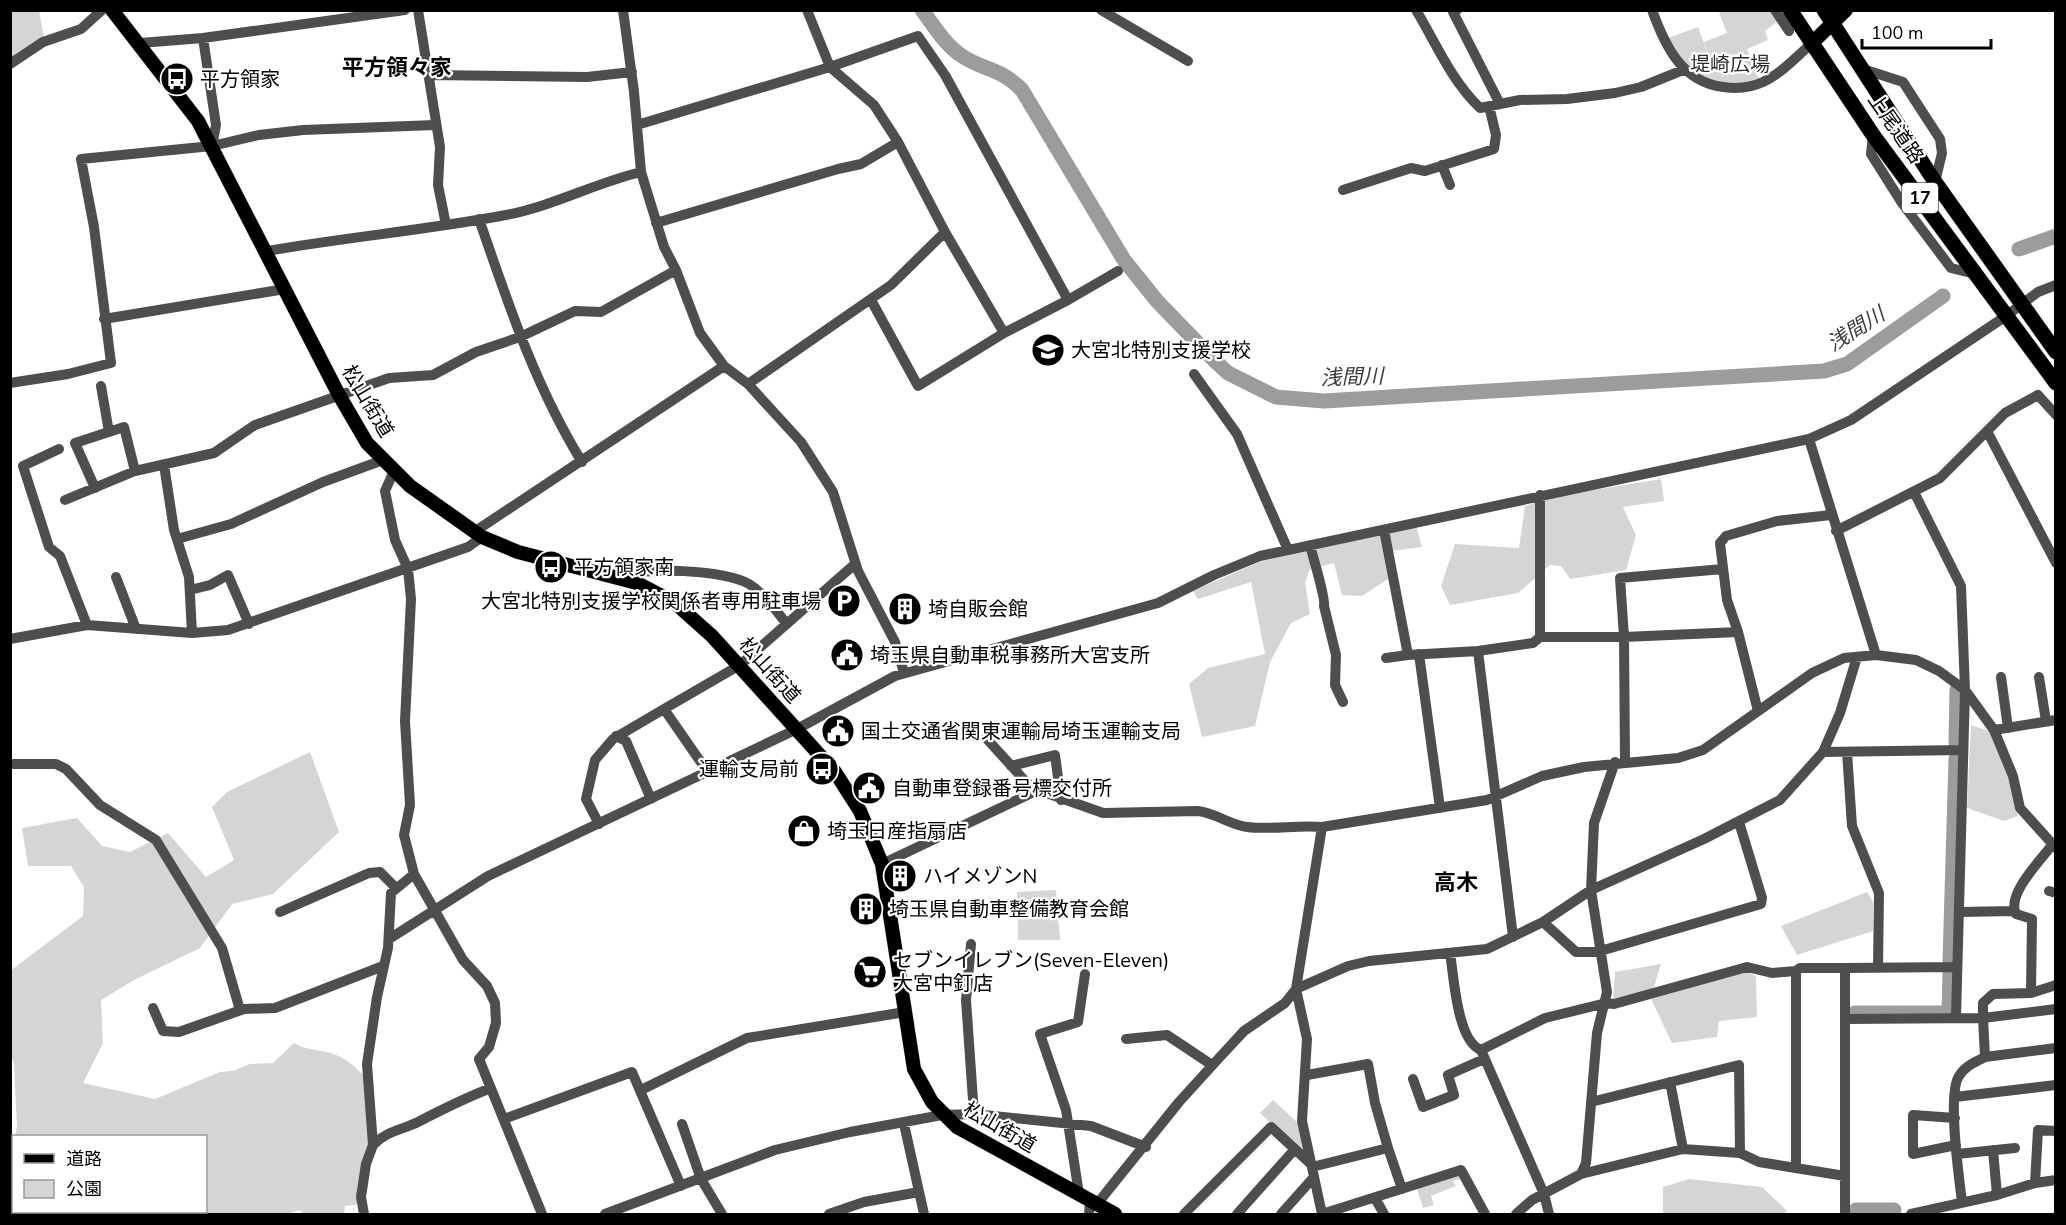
<svg xmlns="http://www.w3.org/2000/svg" width="2066" height="1225" font-family="'Nunito Sans','Noto Sans JP',sans-serif">
<style>
.green{fill:#d5d5d5}
.lines{fill:none;stroke-linecap:round;stroke-linejoin:round}
.stream{stroke:#9c9c9c;stroke-width:2}
.river{stroke:#9c9c9c;stroke-width:15}
.major-casing{stroke:#dbdbdb;stroke-width:15}
.highway-casing{stroke:#dbdbdb;stroke-width:16}
.minor{stroke:#4e4e4e;stroke-width:10}
.major{stroke:#000;stroke-width:14}
.highway{stroke:#000;stroke-width:15}
.labels{text-anchor:middle;stroke-width:4.5;stroke-linejoin:round;paint-order:stroke}
.shield{fill:#fff;stroke:#4c4c4c;stroke-width:1.5}
.shield-label{font-size:18px;font-weight:bold;fill:#000}
.park-label{font-size:20px;fill:#2c2c2c;stroke:#fff}
.poi-label{font-size:20px;fill:#000;stroke:#fff;text-anchor:start}
.street-label{font-size:20px;fill:#000;stroke:#fff}
.water-label{font-size:21px;font-style:italic;fill:#3d3d3d;stroke:#fff}
.quarter-label{font-size:22px;font-weight:bold;fill:#000;stroke:#fff}
</style>
<rect width="100%" height="100%" fill="#fff"/>
<!-- green -->
<path class="green" d="M1725 10 1771 11 1778 21 1765 31 1768 40 1747 49 1759 79C1709 93 1694 79 1668 38L1698 27 1709 57 1691 64 1710 58 1704 42 1727 33 1719 13Z
M11 11H39L44 37 11 58Z
M1661 479 1664 501 1623 507 1636 535 1626 570 1570 579 1561 566 1550 565 1518 593 1450 605 1441 586 1455 544 1519 548 1525 506 1556 496Z
M1416 526 1422 547 1383 552 1388 579 1362 596 1342 595 1334 563 1310 569 1305 582 1310 614 1291 623 1270 662 1255 726 1202 737 1189 684 1208 668 1265 654 1251 582 1198 599 1193 591 1259 562 1339 541Z
M1971 725 1992 732 2011 777 2018 816 2004 821 1967 808Z
M310 752 339 832 273 894 232 904 200 948 134 980 101 1000 103 1043 83 1083 155 1099 220 1072 233 1071 250 1064 273 1063 294 1043C307 1051 322 1049 336 1055 349 1060 357 1069 367 1079L373 1138 362 1204 345 1206 344 1214H303L300 1210 287 1214H11L10 1148 13 1144 14 1212H206V1136H15L17 1127 14 1064 10 1052V971L83 916 84 887 71 866H28L22 828 77 818 102 846 130 852 168 833 206 877 234 860 212 807 227 792Z
M1056 890 1060 940H1018L1017 892Z
M1867 892 1873 902V931L1797 955 1781 926Z
M1661 964 1653 990 1613 999 1615 972Z
M1745 971 1756 976 1757 1017 1719 1021 1717 1037 1672 1043 1651 999Z
M1273 1100 1299 1124 1308 1158 1260 1113Z
M1459 1171 1462 1179 1453 1181 1456 1186 1431 1196 1434 1205 1423 1208 1416 1185Z
M1689 1179 1762 1187 1787 1211 1784 1214H1663V1187Z"/>
<g class="lines">
<!-- stream -->
<path class="stream" d="M28 1214 29 1212"/>
<!-- river -->
<path class="river" d="M922 10C934 26 945 45 962 56 985 71 1001 68 1022 90L1124 260 1157 301 1215 361 1228 373 1276 397 1324 401 1824 371 1847 364 1943 296
M2019 249 2056 236
M1956 743 1957 690
M1950 961 1956 759
M1855 1013H1949L1950 972
M1856 1210H1894"/>
<defs>
<path id="major" d="M112 10 198 121 339 395 367 443 410 486 482 537 518 552 637 583 675 603 712 636 835 772 860 811 882 864 914 1069 932 1102 957 1127 1115 1214
M1811 44 1846 10"/>
<path id="highway" d="M1790 10 1873 135 2056 383
M1824 10 1935 182 2056 352"/>
</defs>
<!-- major casing -->
<use href="#major" class="major-casing"/>
<!-- highway casing -->
<use href="#highway" class="highway-casing"/>
<!-- minor -->
<path class="minor" d="M418 10 440 147 438 185 446 225
M623 10 634 92 641 172 664 247 676 270 700 333 724 366 748 384 801 442 833 492 858 571 895 642 904 673
M1101 10 1188 61
M1416 10C1437 45 1451 80 1480 108L1520 100 1567 99 1615 93 1641 87 1683 70
M1457 10 1453 12 1500 104
M1652 10C1665 46 1682 82 1723 87 1737 89 1750 88 1763 82 1782 73 1796 57 1811 44
M1775 10 1789 31
M203 38 216 125 212 146
M140 43 203 38 405 10
M10 64 43 42 81 29 102 10
M1863 69 1903 82 1940 139 1942 153 1935 182
M429 75 587 77 632 72
M637 125 830 67 918 36 945 75 1068 300 1004 333 918 386 871 300
M1873 135 1871 154 1902 203 1951 268 1975 274
M1442 165 1450 185
M1343 190 1411 168 1425 171 1494 149 1496 135 1489 106
M479 219C508 303 535 386 582 462
M656 223 838 169 861 164 898 142
M945 232 1004 333
M267 251C347 237 427 230 506 215 553 206 595 183 641 172
M1068 300 1118 271
M104 319 285 289
M1194 374 1237 434 1288 550
M10 383 68 374 111 363 94 227 81 159 212 146 259 135 303 130 435 125
M748 384 891 285 945 232 898 142 874 105 830 67 807 10
M101 386 109 432
M1987 431 2056 563
M1809 439 1876 655
M59 449 23 466 49 547 60 556 87 625
M164 465 174 530 189 577 192 633
M394 471 385 491 395 540 408 569 411 599 405 721 410 805 404 835 414 874 463 960 487 986 495 1003 496 1023 489 1047 479 1059 542 1214
M95 488 75 443 124 427 135 471
M1914 492 1961 586 1965 690 1956 1017
M1540 495V637H1624L1625 762
M65 500 135 471 214 453 255 425 389 378 433 375 476 352 520 337 575 311 601 312 676 270
M1384 530 1408 655 1478 651
M1836 531 1940 478 2005 413 2038 395 2056 415
M474 532 724 366
M177 539 231 524 323 482 383 460
M1310 545C1313 558 1326 598 1324 606L1336 655 1335 685 1343 702
M1723 569 1620 578 1624 637 1738 632 1758 711
M116 577 136 629
M617 577C642 566 725 570 749 584 764 593 776 611 787 624
M190 590 210 585 228 575 249 624
M1738 632 1727 600 1720 543 1726 536 1777 521 1831 515
M10 639 87 625 192 633 228 630 468 547 482 537
M1419 654 1440 808
M1386 658 1408 655
M2001 677 2008 728
M2039 677 2046 721
M1994 730 2056 720
M616 736 626 741 651 799
M986 738 1027 783 1038 790
M1823 752 1963 750
M1847 752 1852 826 1879 893 1878 968
M10 764H56L66 769 100 805 156 840 222 948 240 1010
M1011 766 1055 755 1061 800
M707 771 664 709 740 665 855 564
M599 824 586 799 595 760 613 739 664 709
M882 864 1038 790 1103 813 1198 811C1216 813 1230 825 1247 827 1271 830 1297 825 1322 827L1487 800 1542 776 1584 767 1678 758 1703 750 1812 673 1844 658 1876 655 1916 660 1939 671 1965 690 1994 730 2013 776 2020 808 2056 848
M2049 891 2056 893
M280 912 369 873 380 872 395 887
M1959 912 2014 911
M1543 922 1576 952H1597L1761 904 1762 898 1739 822
M1513 937 1478 651 1533 643 1540 637
M389 939 488 876 797 729 895 676 1158 603 1214 575 1260 556 1809 439 1851 420 2006 316 2038 292 2056 285
M971 944 966 1000 974 1114
M1450 953C1454 977 1457 1041 1481 1050L1544 1194 1549 1214
M2031 993 2032 919 2016 914C2006 894 2041 860 2052 845
M153 1008 163 1031 179 1032 244 1009 275 1008 383 966
M2056 1009 1983 1018 1985 1057 2056 1048
M1845 1019 1983 1018V1003L1993 994 2031 993 2056 985
M1126 1039 1167 1035 1212 1065
M1481 1050 1545 1018 1606 1003 1614 1004 1747 967 1772 973 1796 971
M1307 1075 1368 1064 1375 1103 1388 1148 1312 1167
M1413 1079 1423 1107 1454 1095 1448 1075 1484 1059
M1670 1082 1683 1149
M641 1090 747 1038 905 1012
M1955 1097 2056 1085
M1591 1102 1739 1065 1740 1153
M1955 1118 1913 1115V1154L1956 1145
M504 1119 632 1072 681 1186
M682 1124 701 1179 722 1214
M904 1124 924 1214
M373 1145C386 1131 402 1130 418 1122 443 1109 465 1098 491 1088
M1388 1148 1402 1189
M1993 1150 1997 1195
M1957 1154 2015 1148
M1796 1168V971L1800 968H1845
M1581 1174 1586 1163 1597 1033 1607 992 1591 890 1594 823 1615 762
M2035 1183 2038 1130 2056 1131
M1079 1194 1066 1110 1040 1034 1078 1022 1085 974
M1375 1198 1384 1214
M1962 1202C1959 1177 1947 1094 1959 1076 1965 1066 1975 1062 1985 1057
M1097 1204 1179 1102 1219 1058 1244 1031 1285 1003 1296 989 1348 966 1369 961 1487 949 1543 922 1591 890 1704 839 1780 800 1823 752 1840 713 1857 657
M364 1214 361 1197 366 1164 373 1145 367 1064 377 997 388 948 391 893 414 874
M605 1214 775 1150 850 1132 942 1115 974 1114 1091 1126 1146 1147
M829 1214 864 1202 919 1192
M1089 1214 1090 1201
M1184 1214 1271 1127 1312 1165
M1237 1214 1295 1149
M1281 1214 1314 1177
M1322 1214 1302 1121 1307 1039 1296 989 1322 827
M1322 1214 1461 1170 1485 1214
M1516 1214 1532 1200 1581 1174 1683 1149 1740 1153 1759 1162 1845 1176
M1845 1214V968L1957 967
M1911 1214 1997 1195 2035 1183 2056 1180"/>
<!-- major -->
<use href="#major" class="major"/>
<!-- highway -->
<use href="#highway" class="highway"/>
</g>
<!-- icons -->
<defs>
<symbol id="bus-disc" viewBox="-11 -11 22 22"><circle r="9.5" fill="#000" stroke="#fff"/><path d="M-5-6H5V4H4V6H2V4H-2V6H-4V4H-5ZM-3.5-4V0h7V-4ZM-3.5 1.2v1.5H-2V1.2ZM2 1.2v1.5H3.5V1.2Z" fill="#fff"/></symbol>
<symbol id="school-disc" viewBox="-11 -11 22 22"><circle r="9.5" fill="#000" stroke="#fff"/><path d="M0-5L7-2L0 1L-7-2ZM-4 1L0 2.5L4 1V4Q0 6-4 4Z" fill="#fff"/></symbol>
<symbol id="parking-disc" viewBox="-11 -11 22 22"><circle r="9.5" fill="#000" stroke="#fff"/><path d="M-3.5-5.5H1a3.5 3.5 0 0 1 0 7H-1V5.5H-3.5ZM-1-3.4V-.6H.8a1.4 1.4 0 0 0 0-2.8Z" fill="#fff"/></symbol>
<symbol id="building-disc" viewBox="-11 -11 22 22"><circle r="9.5" fill="#000" stroke="#fff"/><path d="M-4-6H4V6H1V3H-1V6H-4ZM-2.5-4.3h1.7v1.8h-1.7ZM.8-4.3h1.7v1.8H.8ZM-2.5-1h1.7V.8h-1.7ZM.8-1h1.7V.8H.8Z" fill="#fff"/></symbol>
<symbol id="civic-disc" viewBox="-11 -11 22 22"><circle r="9.5" fill="#000" stroke="#fff"/><path d="M-.6-6.5H3V-4.5H.6V-3L4-1V1h2V6H-6V1h2V-1L-.6-3ZM-1.2 2.5V6h2.4V2.5Z" fill="#fff"/></symbol>
<symbol id="shop-disc" viewBox="-11 -11 22 22"><circle r="9.5" fill="#000" stroke="#fff"/><path d="M-5-2.5h2.3a2.7 3.5 0 0 1 5.4 0H5L5.5 6h-11ZM-1.5-2.5h3a1.5 2.3 0 0 0-3 0Z" fill="#fff"/></symbol>
<symbol id="supermarket-disc" viewBox="-11 -11 22 22"><circle r="9.5" fill="#000" stroke="#fff"/><path d="M-6-5.5h2.5l.6 2H6L4.5 2H-2.5L-4.4-4H-6ZM-1.5 3.2a1.3 1.3 0 1 0 .1 0ZM3 3.2a1.3 1.3 0 1 0 .1 0Z" fill="#fff"/></symbol>
</defs>
<g fill-rule="evenodd">
<use href="#bus-disc" x="158" y="60" width="38" height="38"/>
<use href="#school-disc" x="1029" y="331" width="38" height="38"/>
<use href="#bus-disc" x="532" y="548" width="38" height="38"/>
<use href="#parking-disc" x="825" y="582" width="38" height="38"/>
<use href="#building-disc" x="886" y="590" width="38" height="38"/>
<use href="#civic-disc" x="828" y="636" width="38" height="38"/>
<use href="#civic-disc" x="819" y="712" width="38" height="38"/>
<use href="#bus-disc" x="803" y="750" width="38" height="38"/>
<use href="#civic-disc" x="850" y="769" width="38" height="38"/>
<use href="#shop-disc" x="785" y="812" width="38" height="38"/>
<use href="#building-disc" x="881" y="857" width="38" height="38"/>
<use href="#building-disc" x="847" y="890" width="38" height="38"/>
<use href="#supermarket-disc" x="851" y="953" width="38" height="38"/>
</g>
<g class="labels">
<!-- shield labels -->
<rect class="shield" x="1902" y="183" width="36" height="30" rx="4.5"/>
<g class="shield-label">
<text x="1920" y="204">17</text>
</g>
<!-- park labels -->
<g class="park-label">
<text x="1730" y="71">堤崎広場</text>
</g>
<!-- poi labels -->
<g class="poi-label">
<text x="200" y="86">平方領家</text>
<text x="1071" y="357">大宮北特別支援学校</text>
<text x="574" y="574">平方領家南</text>
<text x="821" y="608" text-anchor="end">大宮北特別支援学校関係者専用駐車場</text>
<text x="928" y="616">埼自販会館</text>
<text x="870" y="662">埼玉県自動車税事務所大宮支所</text>
<text x="861" y="738">国土交通省関東運輸局埼玉運輸支局</text>
<text x="799" y="776" text-anchor="end">運輸支局前</text>
<text x="892" y="795">自動車登録番号標交付所</text>
<text x="827" y="838">埼玉日産指扇店</text>
<text x="923" y="883">ハイメゾンN</text>
<text x="889" y="916">埼玉県自動車整備教育会館</text>
<text x="893" y="967">セブンイレブン(Seven-Eleven)<tspan x="893" dy="23">大宮中釘店</tspan></text>
</g>
<!-- street labels -->
<g class="street-label">
<text transform="translate(1896 128) rotate(55)" y="7">上尾道路</text>
<text transform="translate(368 401) rotate(59)" y="7">松山街道</text>
<text transform="translate(770 670) rotate(48)" y="7">松山街道</text>
<text transform="translate(1000 1127) rotate(30)" y="7">松山街道</text>
</g>
<!-- water labels -->
<g class="water-label">
<text transform="translate(1856 329) rotate(-32)" y="7">浅間川</text>
<text transform="translate(1352 377) rotate(-2)" y="7">浅間川</text>
</g>
<!-- quarter labels -->
<g class="quarter-label">
<text x="397" y="75">平方領々家</text>
<text x="1456" y="890">高木</text>
</g>
</g>
<!-- border -->
<rect width="2066" height="1225" fill="none" stroke="#000000" stroke-width="24"/>
<!-- legend -->
<rect x="12" y="1135" width="195" height="78" fill="#ffffff" stroke="#999999" stroke-width="1.5"/>
<rect x="24" y="1154" width="30" height="9" fill="#000000" stroke="#999999" stroke-width="1.5"/>
<text x="66" y="1165" font-size="18" fill="#000000">道路</text>
<rect x="24" y="1180" width="30" height="18" fill="#d5d5d5" stroke="#999999" stroke-width="1.5"/>
<text x="66" y="1195" font-size="18" fill="#000000">公園</text>
<!-- scale -->
<path d="M1862 39v9h129v-9" fill="none" stroke="#000000" stroke-width="3"/>
<text x="1871" y="39" font-size="18" fill="#000000" stroke="#ffffff" stroke-width="4.5" paint-order="stroke">100 m</text>
</svg>
